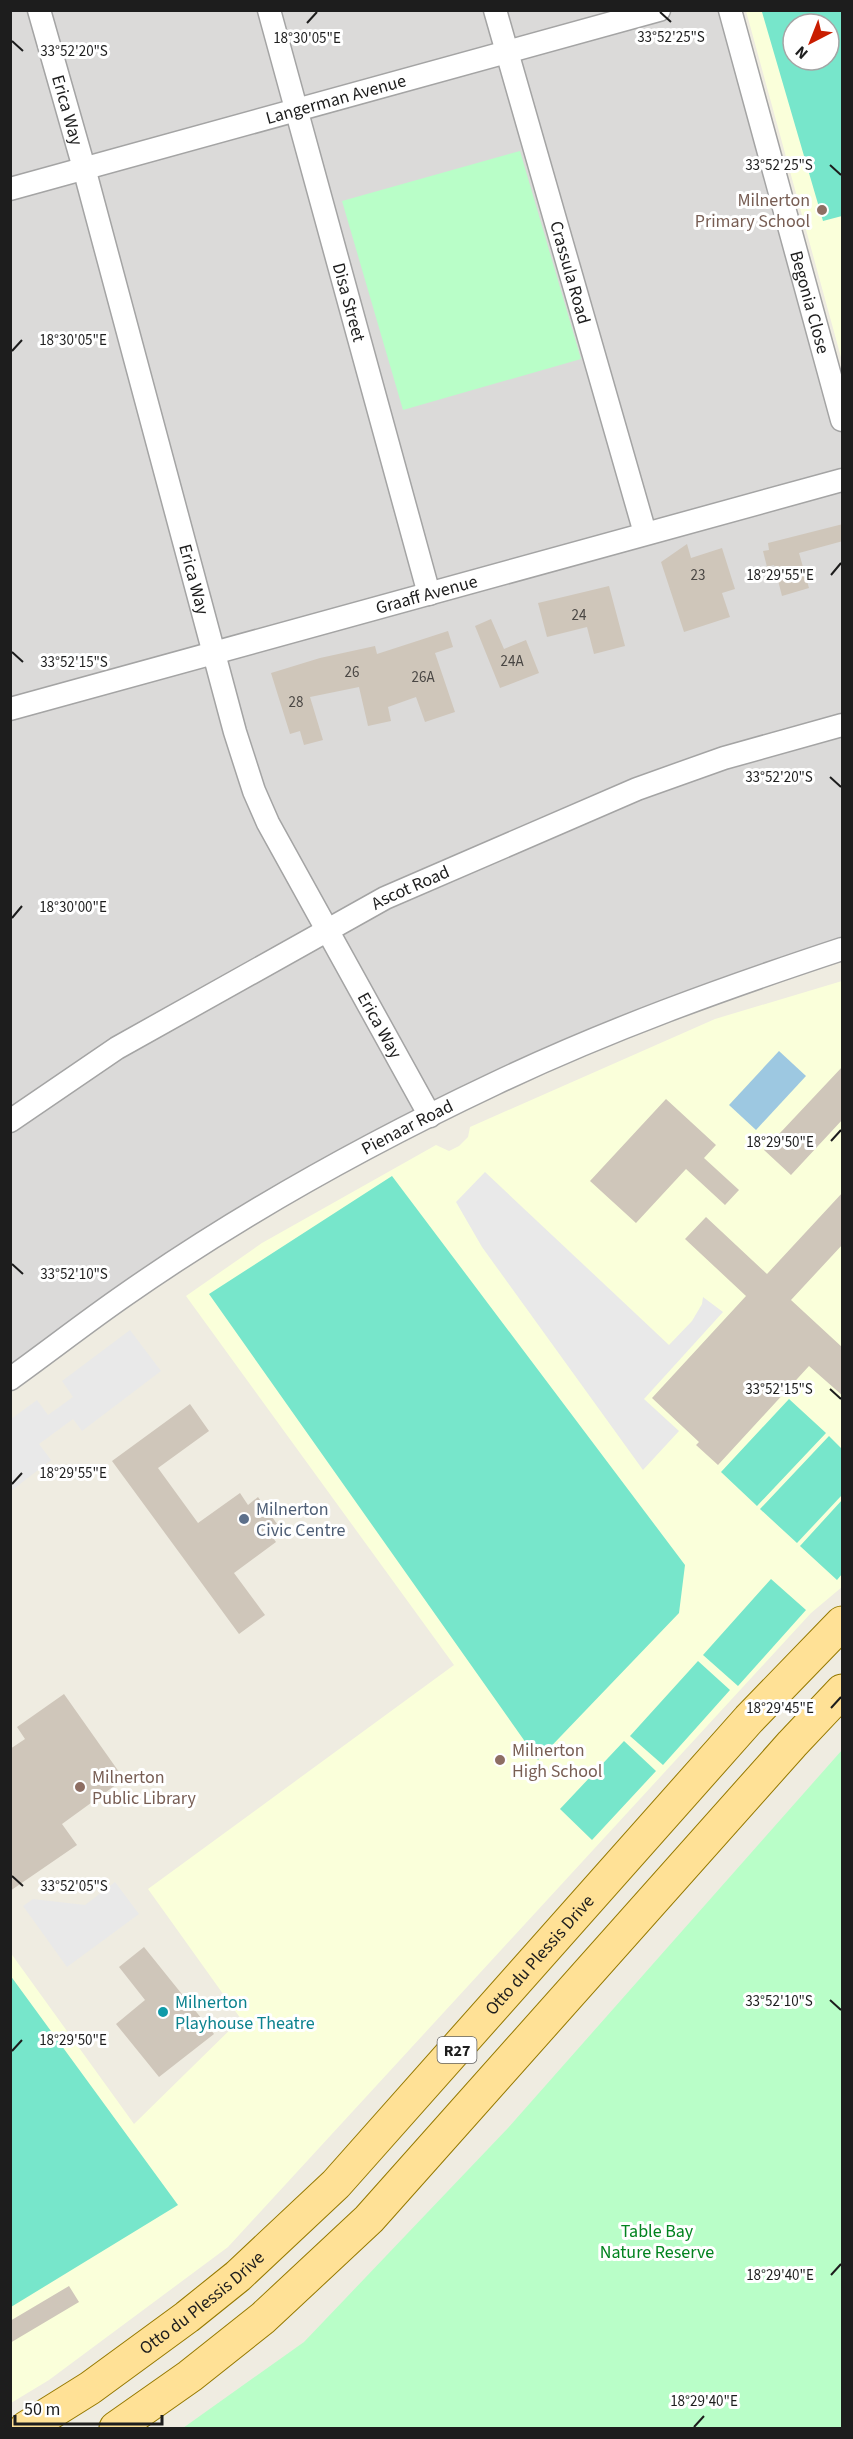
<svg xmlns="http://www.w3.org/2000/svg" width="853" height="2439" font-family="'Source Sans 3',sans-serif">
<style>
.residential{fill:#dbdad9}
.education{fill:#faffda;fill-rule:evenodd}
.park{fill:#b9fec8}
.pitch{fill:#77e6cb;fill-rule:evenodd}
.parking{fill:#e9e9e9}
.water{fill:#9dc8e1}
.building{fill:#cfc6ba}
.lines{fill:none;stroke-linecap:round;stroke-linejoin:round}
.minor-casing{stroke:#a4a4a4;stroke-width:25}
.primary-casing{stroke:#957900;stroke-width:35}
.minor{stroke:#fff;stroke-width:22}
.primary{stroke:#ffe196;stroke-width:33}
.ticks{fill:none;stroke:#1d1d1d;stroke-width:2}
.education-dot{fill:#8d6e63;stroke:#fff;stroke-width:2}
.service-dot{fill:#5c6f8a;stroke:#fff;stroke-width:2}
.culture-dot{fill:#0f9aa8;stroke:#fff;stroke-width:2}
.labels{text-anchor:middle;stroke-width:6;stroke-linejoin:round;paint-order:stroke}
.number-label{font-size:15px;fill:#4a4744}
.shield{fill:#fff;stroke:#616161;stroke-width:1.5}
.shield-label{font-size:16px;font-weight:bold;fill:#1d1d1d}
.street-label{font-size:18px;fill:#1d1d1d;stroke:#fff}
.education-label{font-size:18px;fill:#785e54;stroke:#fff;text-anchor:start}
.service-label{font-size:18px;fill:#4e5e75;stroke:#fff;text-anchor:start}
.culture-label{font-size:18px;fill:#0d838f;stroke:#fff;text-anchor:start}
.park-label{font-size:18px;fill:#02831f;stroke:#fff}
.ticks-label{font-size:15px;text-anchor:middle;fill:#1d1d1d;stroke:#fff;stroke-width:6;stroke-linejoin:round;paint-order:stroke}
</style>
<rect width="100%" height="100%" fill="#efece1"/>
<!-- residential -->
<path class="residential" d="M11 11H730L842 420V949L721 989 308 1181 11 1379Z"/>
<!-- education -->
<path class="education" d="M746 11H842V361ZM793 24H829V60H793Z
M842 981V1587L811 1613 228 2247 49 2380 11 2403 10 1952 134 2124 241 2019 148 1889 454 1665 186 1296 262 1243 436 1145 449 1151 459 1146 468 1137 470 1127 715 1019Z"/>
<!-- park -->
<path class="park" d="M520 151 581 359 403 410 342 201Z
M842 1750V2428H183L304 2342 508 2128Z"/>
<!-- pitch -->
<path class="pitch" d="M768 10 842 11V216L823 221 762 12ZM793 24H829V60H793Z
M392 1176 685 1565 679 1613 538 1760 209 1294Z
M789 1399 826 1433 757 1506 721 1472Z
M829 1436 842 1449V1495L797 1543 760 1509Z
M842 1500V1574L837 1580 800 1546Z
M771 1579 806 1610 738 1686 703 1655Z
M698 1661 730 1690 663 1765 630 1736Z
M624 1741 656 1771 592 1840 560 1809Z
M10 1975 178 2205 11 2307H10Z"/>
<!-- parking -->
<path class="parking" d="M485 1172 669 1345 692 1321 702 1304 703 1297 723 1312 644 1399 679 1431 643 1470 482 1247 456 1202Z
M130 1330 161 1371 82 1431 73 1419 39 1444 51 1460 11 1491V1419L37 1400 48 1415 73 1397 62 1381Z
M115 1882 139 1914 67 1967 23 1906 33 1899 85 1905Z"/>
<!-- water -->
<path class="water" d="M779 1051 806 1076 756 1130 729 1105Z"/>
<!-- building -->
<path class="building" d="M843 524V541L799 553 809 588 782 596 774 565 767 567 763 551 769 550 768 543Z
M687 544 691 558 722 548 735 589 722 593 730 617 684 632 661 562Z
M609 586 625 646 594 654 587 627 547 637 538 603Z
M491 619 504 649 526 640 539 673 500 688 475 626Z
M448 631 453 647 435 653 455 712 425 722 416 697 388 707 391 721 368 726 359 687 310 697 323 740 304 745 300 731 290 734 271 673 320 658 375 646 377 654Z
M843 1066V1119L791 1175 764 1150Z
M666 1099 716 1145 704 1158 739 1190 725 1205 686 1169 636 1223 590 1181Z
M843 1192V1244L791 1300 843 1348V1396L809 1366 718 1465 696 1445 699 1442 652 1398 746 1296 685 1239 706 1217 767 1274Z
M190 1404 209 1431 158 1468 198 1523 240 1493 248 1505 258 1497 277 1524 268 1531 276 1542 234 1573 265 1615 239 1634 112 1461Z
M64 1694 124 1779 62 1824 77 1845 10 1891V1749L25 1739 17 1727Z
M144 1947 214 2034 159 2077 116 2024 145 2000 119 1967Z
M69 2286 79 2302 10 2343V2321Z"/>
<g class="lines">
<defs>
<g id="minor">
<path id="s1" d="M39 10 84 168 235 732 254 791 268 823 430 1116"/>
<path id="s2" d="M269 10 429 594"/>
<path id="s3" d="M495 10 645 533"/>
<path id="s4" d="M730 10 842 420"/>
<path id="s5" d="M10 189 659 10"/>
<path id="s6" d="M10 709 842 480"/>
<path id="s7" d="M10 1121 117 1048 385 898 637 789 724 758 842 725"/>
<path id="s8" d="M10 1379C49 1351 86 1322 125 1295 241 1214 367 1144 494 1084 607 1030 724 988 842 949"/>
</g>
<g id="primary">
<path id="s9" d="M26 2428 90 2388 187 2317 238 2276 336 2184 749 1719 842 1623"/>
<path d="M116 2428 190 2376 263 2318 369 2219 792 1744 842 1691"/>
</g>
</defs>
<!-- minor casing -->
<use href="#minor" class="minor-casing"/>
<!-- primary casing -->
<use href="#primary" class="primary-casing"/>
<!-- minor -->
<use href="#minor" class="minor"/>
<!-- primary -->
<use href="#primary" class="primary"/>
</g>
<!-- ticks -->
<path class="ticks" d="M660 12 671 22M307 23 317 12M12 41 23 51M830 165 841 175M12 351 22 340M831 575 841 563M12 652 23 662M830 777 841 787M12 918 22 906M831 1141 841 1130M12 1264 23 1274M830 1389 841 1399M12 1484 22 1473M831 1708 841 1697M12 1876 23 1886M830 2000 841 2010M12 2051 22 2040M831 2275 841 2264M694 2427 704 2416"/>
<!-- markers -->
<g class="education-dot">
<circle cx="822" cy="210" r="6"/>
<circle cx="500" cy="1760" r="6"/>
<circle cx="80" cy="1787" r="6"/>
</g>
<circle class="service-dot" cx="244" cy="1519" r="6"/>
<circle class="culture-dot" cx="163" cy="2012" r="6"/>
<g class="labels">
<!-- number labels -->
<g class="number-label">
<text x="698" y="580">23</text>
<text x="579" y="620">24</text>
<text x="512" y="666">24A</text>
<text x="352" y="677">26</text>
<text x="423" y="682">26A</text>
<text x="296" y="707">28</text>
</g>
<!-- shield labels -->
<rect class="shield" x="437.5" y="2037" width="39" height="26" rx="4.5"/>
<g class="shield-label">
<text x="457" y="2056">R27</text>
</g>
<!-- street labels -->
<g class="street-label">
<text dy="6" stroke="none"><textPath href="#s5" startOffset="338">Langerman Avenue</textPath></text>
<text dy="6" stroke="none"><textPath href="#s1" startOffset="104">Erica Way</textPath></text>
<text dy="6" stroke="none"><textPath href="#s3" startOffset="273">Crassula Road</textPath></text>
<text dy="6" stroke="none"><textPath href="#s2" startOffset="303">Disa Street</textPath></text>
<text dy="6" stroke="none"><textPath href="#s4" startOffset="303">Begonia Close</textPath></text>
<text dy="6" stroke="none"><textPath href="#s1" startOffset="590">Erica Way</textPath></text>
<text dy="6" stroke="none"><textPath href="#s6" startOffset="432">Graaff Avenue</textPath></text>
<text dy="6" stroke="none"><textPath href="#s7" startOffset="464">Ascot Road</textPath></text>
<text dy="6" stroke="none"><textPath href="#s1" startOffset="1076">Erica Way</textPath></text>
<text dy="6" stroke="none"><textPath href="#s8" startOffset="471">Pienaar Road</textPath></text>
<text dy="6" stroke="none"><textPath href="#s9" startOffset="702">Otto du Plessis Drive</textPath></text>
<text dy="6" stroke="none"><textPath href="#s9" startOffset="216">Otto du Plessis Drive</textPath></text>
</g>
<!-- education labels -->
<g class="education-label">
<text x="810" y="206" text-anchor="end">Milnerton<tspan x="810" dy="21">Primary School</tspan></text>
<text x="512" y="1756">Milnerton<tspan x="512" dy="21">High School</tspan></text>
<text x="92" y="1783">Milnerton<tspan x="92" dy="21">Public Library</tspan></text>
</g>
<!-- service labels -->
<g class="service-label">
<text x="256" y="1515">Milnerton<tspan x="256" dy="21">Civic Centre</tspan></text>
</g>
<!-- culture labels -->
<g class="culture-label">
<text x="175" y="2008">Milnerton<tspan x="175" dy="21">Playhouse Theatre</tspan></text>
</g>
<!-- park labels -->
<g class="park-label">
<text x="657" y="2237">Table Bay<tspan x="657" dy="21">Nature Reserve</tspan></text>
</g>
</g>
<g class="ticks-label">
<text x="671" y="42">33°52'25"S</text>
<text x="307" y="43">18°30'05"E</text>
<text x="74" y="56">33°52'20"S</text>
<text x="779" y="170">33°52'25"S</text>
<text x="73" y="345">18°30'05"E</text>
<text x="780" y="580">18°29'55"E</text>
<text x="74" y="667">33°52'15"S</text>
<text x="779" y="782">33°52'20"S</text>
<text x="73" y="912">18°30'00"E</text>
<text x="780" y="1147">18°29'50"E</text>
<text x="74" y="1279">33°52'10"S</text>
<text x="779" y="1394">33°52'15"S</text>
<text x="73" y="1478">18°29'55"E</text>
<text x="780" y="1713">18°29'45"E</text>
<text x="74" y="1891">33°52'05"S</text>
<text x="779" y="2006">33°52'10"S</text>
<text x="73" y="2045">18°29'50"E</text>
<text x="780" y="2280">18°29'40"E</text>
<text x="704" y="2406">18°29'40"E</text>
</g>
<!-- border -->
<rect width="853" height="2439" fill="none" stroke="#1d1d1d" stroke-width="24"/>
<!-- north arrow -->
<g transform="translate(811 42) rotate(222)"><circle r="28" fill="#ffffff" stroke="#a5a5a5" stroke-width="1.5"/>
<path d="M0-4.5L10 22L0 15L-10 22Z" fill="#c91d00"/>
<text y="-9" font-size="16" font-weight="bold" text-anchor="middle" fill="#1d1d1d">N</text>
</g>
<!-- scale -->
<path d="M15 2415v9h147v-9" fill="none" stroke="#1d1d1d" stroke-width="3"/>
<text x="24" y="2415" font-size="18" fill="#1d1d1d" stroke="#ffffff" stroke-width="4.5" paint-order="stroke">50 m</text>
</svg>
